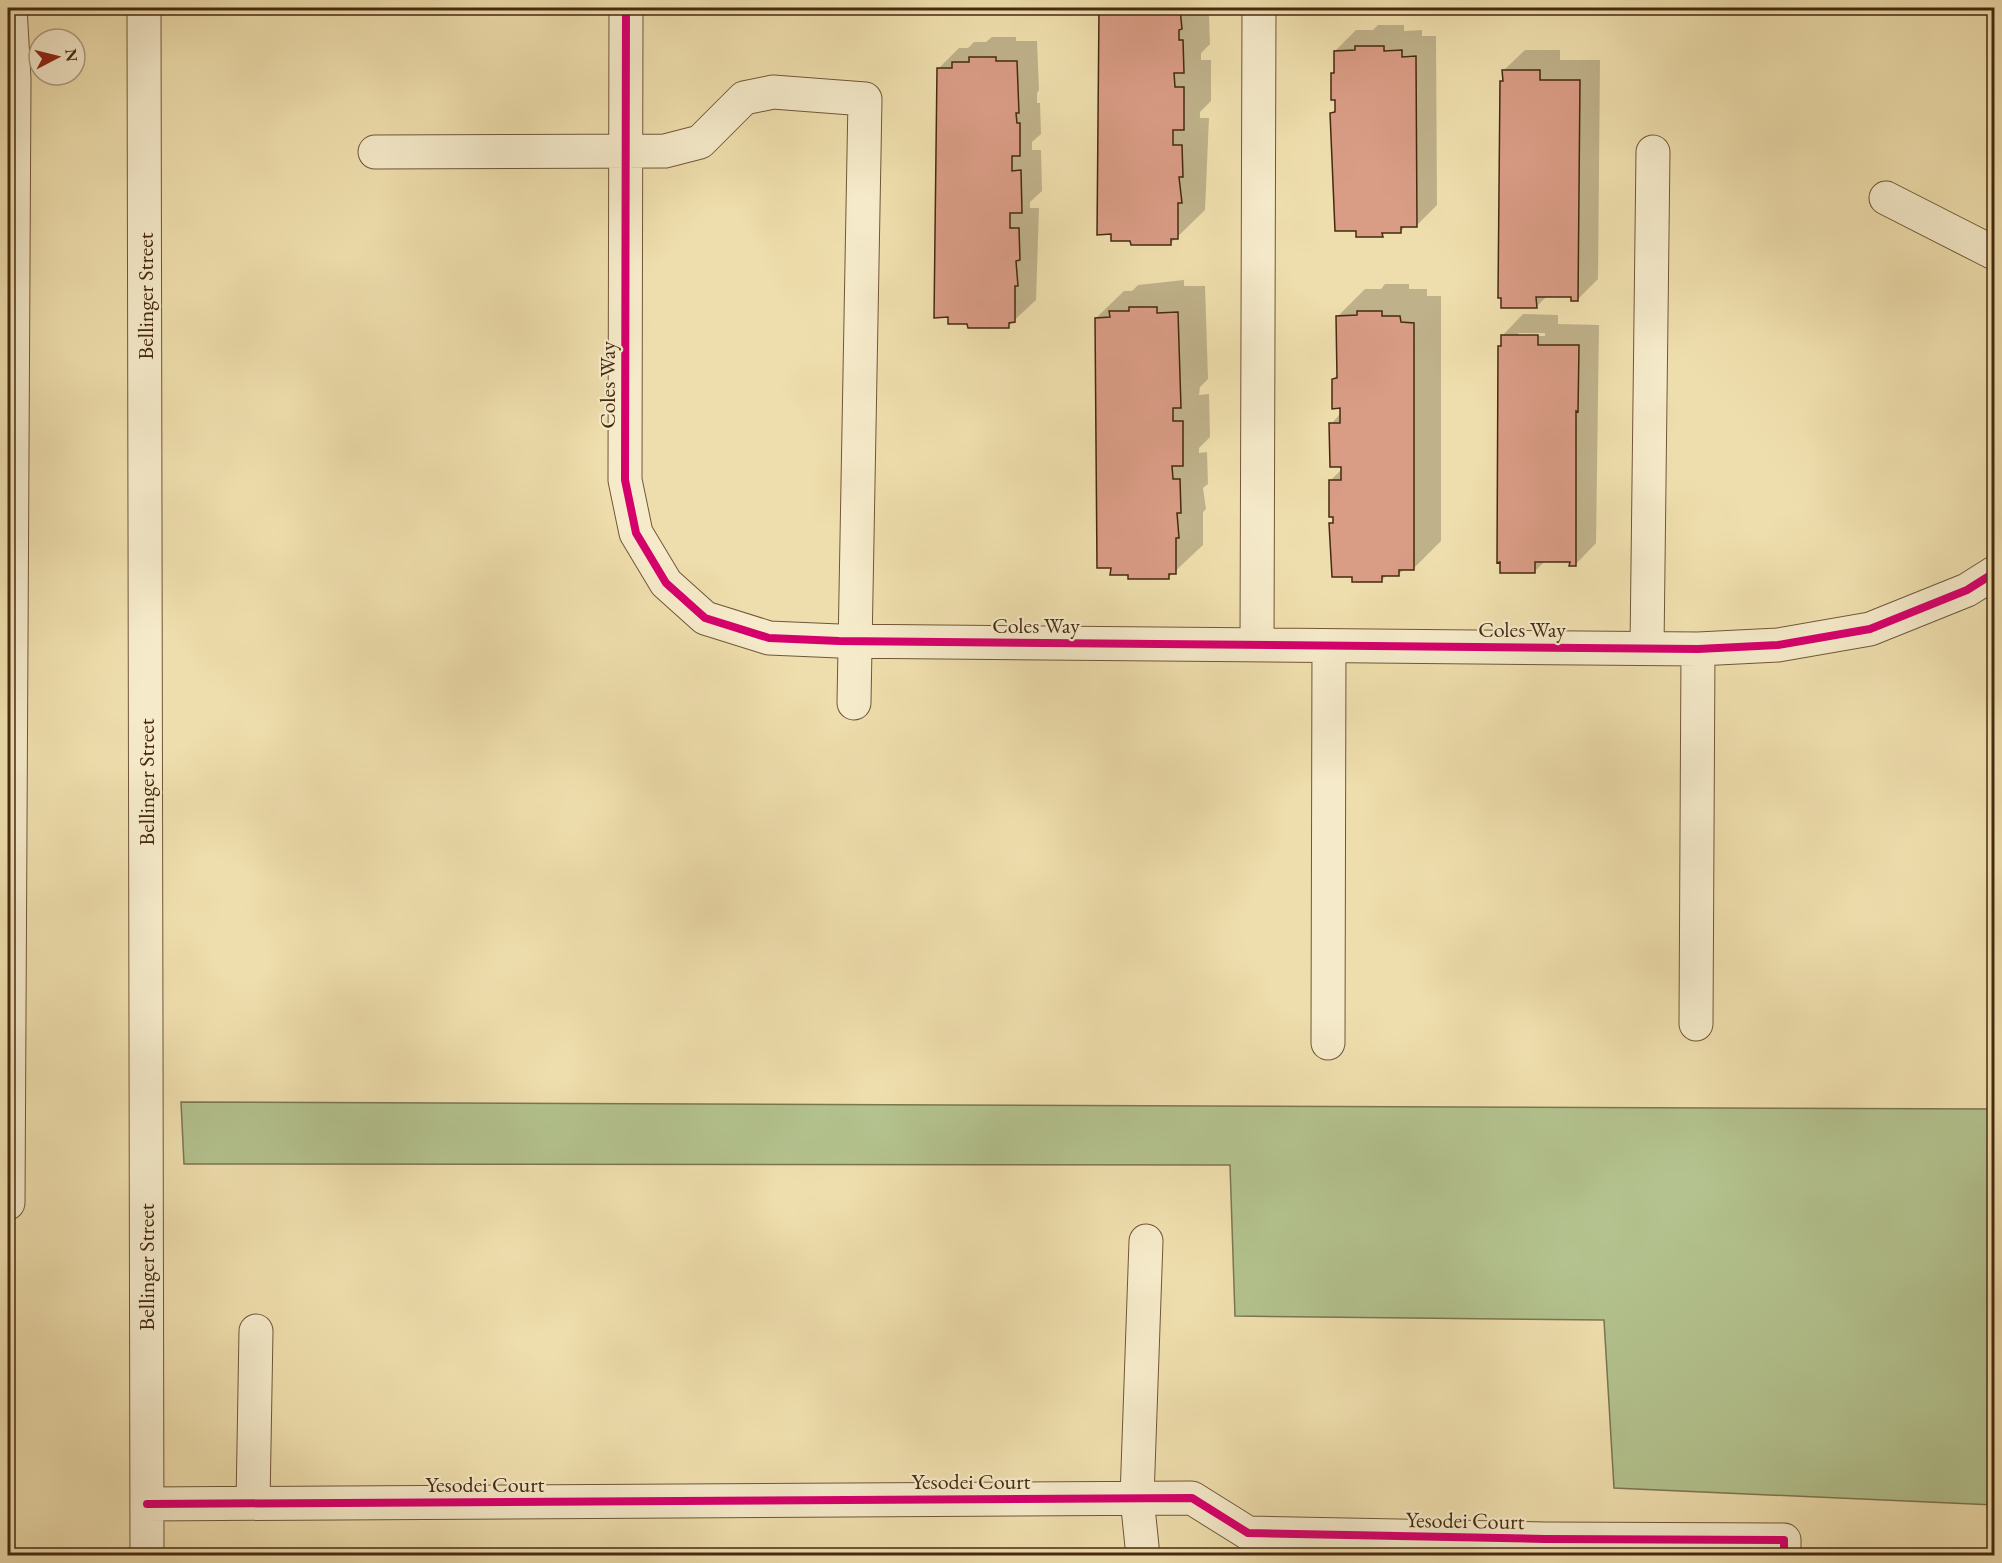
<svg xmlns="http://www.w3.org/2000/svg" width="2002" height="1563" font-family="'EB Garamond',serif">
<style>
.green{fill:#b3c28e;stroke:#7c764f;stroke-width:1.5}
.shadow{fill:#0003;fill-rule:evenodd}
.building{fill:#d99c85;stroke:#462a10;stroke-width:1.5}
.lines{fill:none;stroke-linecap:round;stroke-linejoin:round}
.minor-casing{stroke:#705737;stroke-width:35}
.minor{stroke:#f5eaca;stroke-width:33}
.cycleway-casing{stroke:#f5eaca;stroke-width:11}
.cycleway{stroke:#d6006c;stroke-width:8}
.labels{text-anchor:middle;stroke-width:4.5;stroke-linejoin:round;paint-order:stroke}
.street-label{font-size:22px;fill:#462a10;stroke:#f5eaca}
</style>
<rect width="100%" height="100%" fill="#efdead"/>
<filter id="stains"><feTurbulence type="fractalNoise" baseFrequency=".00333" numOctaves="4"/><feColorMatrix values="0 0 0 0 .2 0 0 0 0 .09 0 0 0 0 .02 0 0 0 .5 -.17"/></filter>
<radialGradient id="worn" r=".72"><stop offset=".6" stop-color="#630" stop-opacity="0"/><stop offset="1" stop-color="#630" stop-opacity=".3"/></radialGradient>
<!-- green -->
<path class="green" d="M181 1102 1994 1109V1505L1614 1488 1604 1320 1235 1316 1230 1165 184 1164Z"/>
<!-- shadow -->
<path class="shadow" d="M1101 8H1206V13H1209L1210 44 1201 53V60H1211V101L1200 112V118H1209L1205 210 1171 243 1131 239 1112 232 1098 233Z
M1378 25H1404V31L1422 30V36H1436L1437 205 1416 226H1406L1401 231H1386L1382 235 1358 230 1336 193H1333L1336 168 1332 169V113L1337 108 1335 51 1356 30H1373Z
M992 37H1016V41H1037L1039 90 1037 93V103H1040L1041 134 1032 142V150H1041L1042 191 1030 202V208H1039L1036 300 1008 326 938 69 959 48H968L974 42H986Z
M1525 50H1560V60H1600L1598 279 1577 300 1572 296H1547L1536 307 1502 82 1504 70Z
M1184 280V286H1205L1208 379 1200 387 1199 395 1209 394 1210 437 1199 448V453L1207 452 1208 484 1203 488 1206 509 1203 512V545L1169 577 1096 318 1124 291H1132L1138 285Z
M1385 284H1409V289H1427V296H1441V541L1414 568H1405L1398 575H1387L1381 581 1331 524 1334 520 1330 481 1342 469 1331 424 1341 413 1333 379 1338 374V316L1365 289H1381Z
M1523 314 1558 315V324L1599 325 1596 543 1576 564 1571 561H1545L1534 572 1500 346 1503 335ZM1518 333H1545V336H1518Z"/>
<!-- building -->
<path class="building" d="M1099 8H1180L1182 29 1179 30V40H1183L1184 73H1174L1175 87H1184V130H1173V145H1182L1183 177H1179L1182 203H1178V239H1171V245H1131L1130 241H1111V234L1097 235Z
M1355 46H1384V51L1402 50V57L1416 56 1417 227H1401V233H1382L1383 237H1356V231H1335L1330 113 1335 112V100H1331V73H1334V51L1355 50Z
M969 57H996V61H1017L1019 113H1016L1017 123H1020V156H1012V171L1021 170 1022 213H1010V228H1019L1020 260 1016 261 1018 286H1015V322L1009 323V328H968L967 324H948V317L934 318 937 68H952V62H969Z
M1502 70H1540V80H1580L1578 301H1571V297H1536L1537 308H1501V298H1498L1500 81H1503Z
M1129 307H1157V313L1178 312 1181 408H1173V421H1183V466H1172L1173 479H1180L1181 513H1177L1179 538H1176V574H1169V579H1128V575H1110L1111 568H1097L1095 318 1110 317 1109 311H1129Z
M1357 311H1382V316H1400L1401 322 1414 323V570H1399V576H1382V582H1352V577H1332L1329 523H1333V517H1329V480H1341V467H1330L1329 423H1340V408L1332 409V379L1337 378 1336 316 1357 315Z
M1501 335H1538V345H1579L1578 412 1576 411V566H1569L1570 562H1535V573H1500V562L1497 563 1498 346H1501Z"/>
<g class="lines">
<defs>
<path id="minor" d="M144 8 147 1556
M626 8 625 480 636 533 666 583 705 618 769 638 839 641 1698 649 1778 645 1870 629 1967 590 1994 573
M375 152 665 151 700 142 744 98 773 92 865 99 854 703
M1886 198 1994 253
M1257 645 1259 8
M1647 648 1653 152
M1696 1024 1698 649
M1328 1043 1329 646
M8 1203 14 79 10 8
M253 1503 256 1331
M147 1504 1192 1498 1248 1533 1545 1539 1784 1540V1556
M1143 1556 1137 1498 1146 1241"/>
</defs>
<!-- minor casing -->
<use href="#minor" class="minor-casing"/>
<!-- minor -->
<use href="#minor" class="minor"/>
<defs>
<path id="cycleway" d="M626 8 625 480 636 533 666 583 705 618 769 638 839 641 1698 649 1778 645 1870 629 1967 590 1994 573
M147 1504 1192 1498 1248 1533 1545 1539 1784 1540V1556"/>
</defs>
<!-- cycleway casing -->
<use href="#cycleway" class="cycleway-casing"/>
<!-- cycleway -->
<use href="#cycleway" class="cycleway"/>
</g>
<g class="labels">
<!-- street labels -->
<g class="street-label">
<text transform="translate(145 296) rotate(-90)" y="8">Bellinger Street</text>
<text transform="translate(607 385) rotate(-90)" y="8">Coles Way</text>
<text x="1036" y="633">Coles Way</text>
<text x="1522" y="637">Coles Way</text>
<text transform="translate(146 782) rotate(-90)" y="8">Bellinger Street</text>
<text transform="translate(146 1267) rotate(-90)" y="8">Bellinger Street</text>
<text x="971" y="1489">Yesodei Court</text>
<text x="485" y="1492">Yesodei Court</text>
<text transform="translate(1465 1520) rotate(1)" y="8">Yesodei Court</text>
</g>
</g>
<!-- margin -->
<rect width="2002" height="1563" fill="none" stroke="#efdead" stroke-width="30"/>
<rect x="9" y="9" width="1984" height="1545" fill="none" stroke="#462a10" stroke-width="3"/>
<rect x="15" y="15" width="1972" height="1533" fill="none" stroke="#462a10" stroke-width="1.5"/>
<!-- north arrow -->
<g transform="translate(57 57) rotate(83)"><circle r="28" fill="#f5eaca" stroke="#af9d80" stroke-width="1.5"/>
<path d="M0-4.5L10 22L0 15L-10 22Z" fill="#8f2418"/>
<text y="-9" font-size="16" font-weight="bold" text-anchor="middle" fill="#462a10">N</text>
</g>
<rect width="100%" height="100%" filter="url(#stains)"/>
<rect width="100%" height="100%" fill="url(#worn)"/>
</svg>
